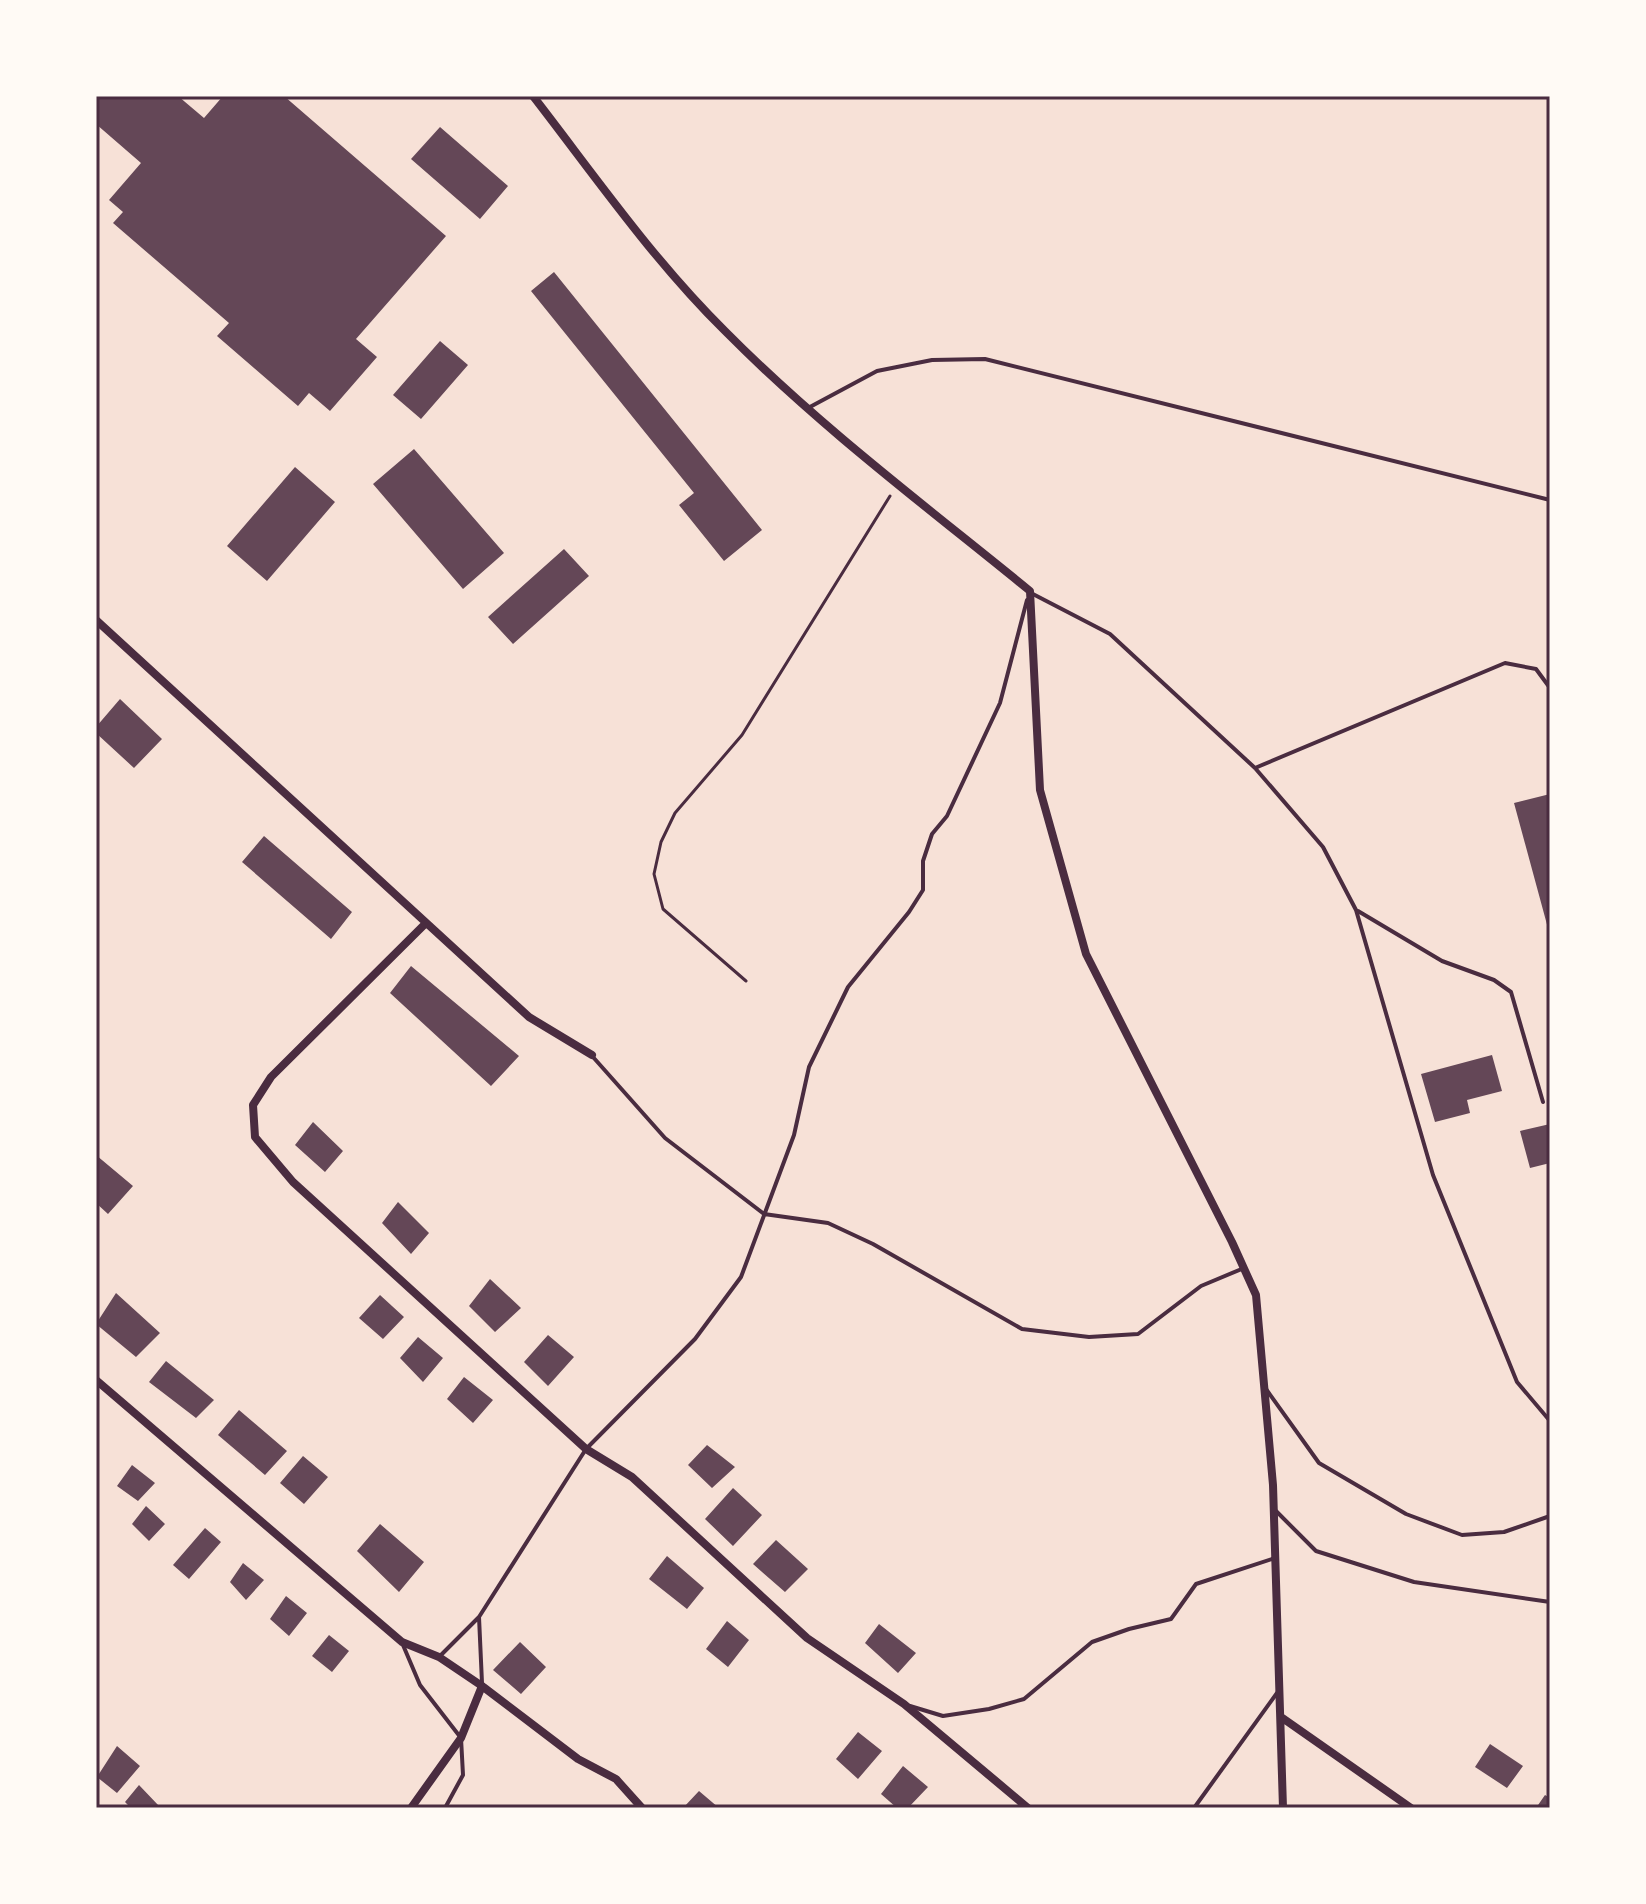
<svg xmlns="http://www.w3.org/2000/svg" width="1646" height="1904" font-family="'Playfair Display',serif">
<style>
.building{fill:#644757}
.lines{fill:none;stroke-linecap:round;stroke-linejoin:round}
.path{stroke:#4a2c40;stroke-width:3}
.service{stroke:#4a2c40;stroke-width:4}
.minor{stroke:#4a2c40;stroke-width:8}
.neatline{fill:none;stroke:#4a2c40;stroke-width:3}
</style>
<rect width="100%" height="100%" fill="#f7e1d7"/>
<!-- building -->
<path class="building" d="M96 96H178L204 118 223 96H284L446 236 356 339 377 357 330 411 309 393 298 406 217 336 229 323 113 223 123 212 109 200 141 163 96 124Z
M440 127 508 186 480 219 411 159Z
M554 272 762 530 724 561 679 505 694 493 531 291Z
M440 341 468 365 421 419 393 395Z
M414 449 504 553 463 589 373 484Z
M295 467 335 502 267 581 227 546Z
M564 549 589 576 513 644 488 617Z
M120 699 162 739 134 768 96 733V727Z
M1550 794V932H1549L1514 803Z
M264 836 352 912 331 939 242 862Z
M411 966 519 1056 491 1086 390 993Z
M1492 1055 1502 1091 1467 1100 1470 1113 1435 1122 1421 1074Z
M313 1122 343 1151 325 1172 295 1145Z
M1550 1124V1163L1530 1168 1520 1131Z
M96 1155 133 1186 108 1214 96 1203Z
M398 1202 429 1233 411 1254 382 1223Z
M490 1279 521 1308 495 1332 469 1306Z
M116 1293 160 1333 136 1357 96 1324Z
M380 1295 404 1317 383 1339 359 1318Z
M548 1335 574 1357 548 1386 524 1362Z
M418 1337 443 1358 423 1382 400 1358Z
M166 1361 214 1400 196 1418 149 1382Z
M464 1377 493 1400 473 1423 447 1399Z
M239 1410 287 1451 265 1475 218 1435Z
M707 1445 735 1467 712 1488 688 1465Z
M303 1456 328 1477 304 1504 280 1483Z
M132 1465 155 1483 138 1501 117 1486Z
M733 1488 762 1515 733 1546 705 1519Z
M146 1506 165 1524 149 1541 132 1524Z
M380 1524 424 1562 399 1592 357 1551Z
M205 1528 221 1542 189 1579 173 1565Z
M776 1540 808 1569 785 1592 753 1564Z
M667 1556 704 1588 687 1609 649 1579Z
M243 1563 264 1580 246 1600 230 1582Z
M286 1596 307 1613 289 1636 270 1619Z
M727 1621 749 1640 728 1667 706 1649Z
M879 1624 916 1653 898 1673 865 1643Z
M329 1635 349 1651 332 1672 312 1656Z
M520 1642 546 1667 521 1694 493 1670Z
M858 1732 882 1751 858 1779 836 1759Z
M1490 1744 1523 1766 1507 1788 1475 1767Z
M117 1746 140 1766 117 1793 97 1777Z
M903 1766 928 1787 908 1808H897L881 1794Z
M139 1785 159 1806 157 1808H131L125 1802Z
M699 1791 719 1808H683Z
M1545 1795 1550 1798V1808H1536Z"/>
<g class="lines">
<!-- path -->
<path class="path" d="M746 981 663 909 654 874 661 842 675 813 742 735 890 496"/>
<!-- service -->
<path class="service" d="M808 408 877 371 932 360 985 359 1550 500
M1029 592 1110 634 1255 768 1323 847 1356 910 1433 1175 1517 1382 1550 1421
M1255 768 1505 663 1536 669 1550 688
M1358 911 1442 961 1494 980 1511 992 1543 1102
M593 1057 665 1138 764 1214 828 1223 873 1244 1022 1329 1089 1337 1138 1334 1201 1286 1244 1268
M1266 1389 1319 1463 1406 1514 1462 1535 1504 1532 1550 1516
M1276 1511 1316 1551 1414 1582 1550 1602
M479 1617 482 1683
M403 1645 420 1685 461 1738 463 1775 445 1808
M440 1656 479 1617 586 1449 695 1339 741 1277 794 1135 809 1067 848 987 909 912 923 890V861L932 834 947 816 1000 703 1027 600
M910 1706 943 1716 989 1709 1024 1699 1092 1642 1129 1629 1171 1619 1196 1584 1275 1558
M1194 1808 1277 1693"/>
<!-- minor -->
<path class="minor" d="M533 96C595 176 653 260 725 331 819 426 927 507 1030 591L1040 790 1086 954 1232 1242 1256 1295 1273 1485 1283 1808
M96 620 529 1017 592 1055
M426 923 271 1077 253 1105 255 1137 293 1182 586 1449 632 1477 807 1638 904 1704 1028 1808
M96 1380 402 1642 439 1657 482 1686 578 1759 616 1779 642 1808
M1281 1717 1411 1808
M411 1808 461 1738 482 1686"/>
</g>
<!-- border -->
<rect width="1646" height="1904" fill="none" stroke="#fffaf5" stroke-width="196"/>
<rect x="98" y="98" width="1450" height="1708" class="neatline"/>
</svg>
